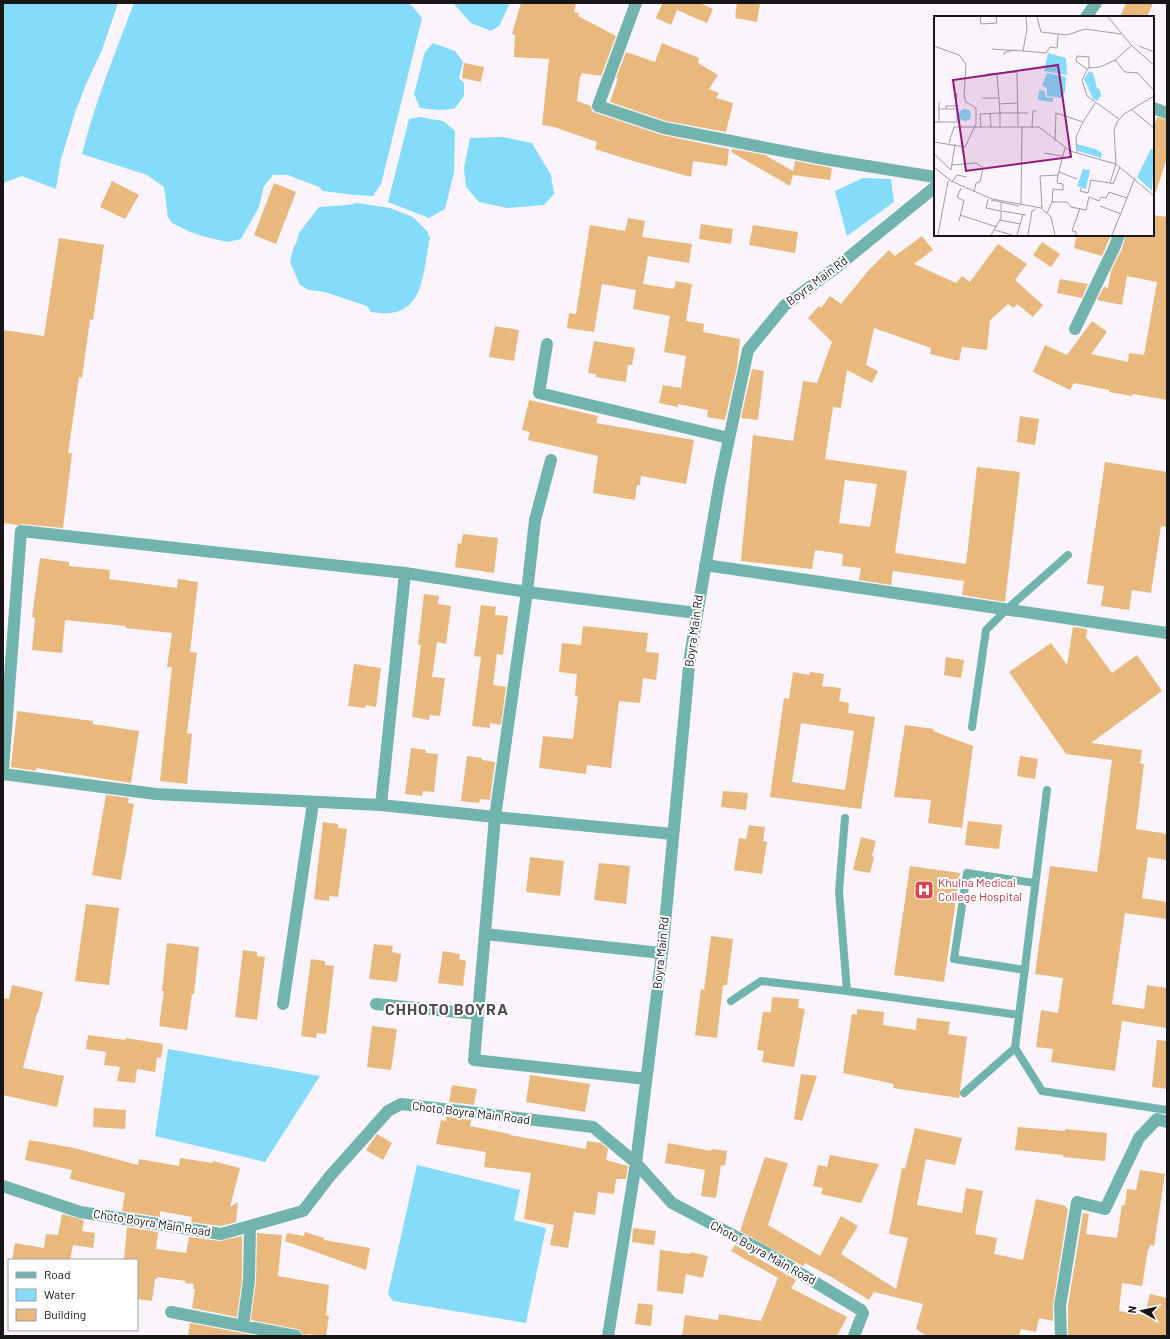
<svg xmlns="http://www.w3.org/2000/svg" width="1170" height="1339" font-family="Barlow,sans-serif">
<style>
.water{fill:#84dcfa}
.building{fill:#e8b87c;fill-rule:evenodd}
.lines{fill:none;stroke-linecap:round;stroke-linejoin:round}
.lane{stroke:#71b4ae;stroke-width:8}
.street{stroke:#71b4ae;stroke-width:12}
.labels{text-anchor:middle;stroke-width:4;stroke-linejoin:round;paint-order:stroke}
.street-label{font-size:12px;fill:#181518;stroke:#fff}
.health-label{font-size:12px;fill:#be3a42;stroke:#fff;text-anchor:start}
.district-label{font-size:16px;font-weight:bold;letter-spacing:1px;fill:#4f4950;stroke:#fff}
.inset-road{fill:none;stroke:#a19ba1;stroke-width:1}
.view{fill:#8f1979;fill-opacity:0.15;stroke:#8f1979;stroke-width:2}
.inset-edge{fill:none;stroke:#181518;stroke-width:2}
</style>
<rect width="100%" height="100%" fill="#fcf4fd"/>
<!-- water -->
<path class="water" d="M3 3H118L102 50 86 84 76 110 61 159 56 189 22 176 3 183Z
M134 3H408L412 6 422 18 388 156 381 184 373 196 354 195 323 191 319 187 288 175H273L264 186 259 207 241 239 228 242 205 237 190 232 172 223 168 217 164 187 147 175 82 154C95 102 115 53 134 3Z
M453 3H510L499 26 491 31 471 23Z
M433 43 455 51 463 62 459 78 464 83V96L454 109 438 110 420 108 414 94 425 52Z
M420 117 443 121 455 131 454 172 445 209 429 218 388 202 409 119Z
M503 137 532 143 551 175 554 194 544 205 507 208 479 202 466 187 464 168 470 138Z
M863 178 891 179 894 202 847 236 835 191Z
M357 203 390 208 413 217 428 232V235L430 237C422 276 425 322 371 312L367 306 325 292 309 290 300 285 290 262 293 249 297 241 299 233 319 207 347 205Z
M168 1049 320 1076 265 1162 155 1136Z
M417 1165 520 1190 514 1220 546 1228 526 1323 393 1301 388 1294Z"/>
<!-- building -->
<path class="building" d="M521 3H576L574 12 579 13 578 16 616 36 601 76 582 73 581 76H580L577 101 591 106 592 111 596 113 662 135 729 149 727 166 693 161 691 177 633 161 595 149 597 142 554 127 542 125 549 59 514 57 515 35 512 34Z
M660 3H700L713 9 707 23 677 10 671 25 656 18 662 4Z
M737 3H760L757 22 735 18Z
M1126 3H1153L1147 17H1120Z
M662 43 699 58 698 63 718 75 709 89 719 93 716 98 733 103 726 132 666 121 610 102 618 78H616L626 52 655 62Z
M464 63 484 67 481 82 462 78Z
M1157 117 1167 120V158L1156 192H1153V129Z
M733 149 765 155 793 171 795 161 832 168 830 180 793 175 790 186 731 152Z
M112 181 139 195 125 219 100 207Z
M274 183 296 192 276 244 254 235Z
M1153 215 1167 217V400L1133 394 1132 396 1109 392V390L1074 383 1070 390 1033 372 1045 345 1067 355 1092 321 1107 332 1091 354 1128 362 1129 353 1144 355 1157 282 1127 276 1122 305 1097 300 1104 287 1108 288 1111 271 1122 249 1126 235H1153Z
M628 218 645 221 642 237 692 244 689 263 648 256 643 284 674 289 676 281 692 284 686 321 704 324 703 332 740 339 737 367 725 420 707 417 708 410 678 404V407L659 403 663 385 681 388 686 356 664 352 670 316 633 309 636 290 602 284 594 332 567 328 569 313 576 314 590 225 625 231Z
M701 224 733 229 731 244 699 239Z
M753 225 798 232 795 253 749 245Z
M1077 235H1111L1102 256 1074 248Z
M922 236 933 250 914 264 956 283 962 276 970 282 998 244 1027 264 1015 280 1043 305 1033 317 1017 304 1014 308 1008 304 990 320 987 350 962 347 959 361 930 354 931 348 874 328 866 365 878 371 872 383 847 370 841 408 833 407 825 459 907 471 895 553 966 564 977 467 1020 472 1005 602 962 595 964 581 893 571 891 585 859 580 861 568 842 566 843 554 815 550 812 569 741 561 753 435 793 441 803 382V381L817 383 832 342 808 318 819 306 821 308 830 296 841 304 868 271 889 250 895 256ZM845 480 877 484 870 527 839 523Z
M59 238 104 245 93 320 90 319 82 378 79 377 68 453H72L63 528 22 524 17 525 3 523V330L44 336Z
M1042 242 1060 254 1051 267 1033 255Z
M1060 279 1088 284 1082 298 1057 293Z
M495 326 519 330 514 361 489 357Z
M594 341 635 348 632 365H628L626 382 596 377V374L588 373Z
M752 369 764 371 758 420 741 418Z
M529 400 598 416 596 423 694 440 686 484 641 476 640 485H637L635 500 593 493 598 456 528 440 530 432 522 430Z
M1020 416 1039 419 1035 445 1017 442Z
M1105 462 1167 472V527L1161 526 1151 593 1132 590 1129 610 1101 606 1104 586 1087 584Z
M463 534 498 538 494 573 455 567 458 543 461 544Z
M40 558 69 562V566L110 570 109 579 177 588 178 579 198 582 190 652 197 653 187 733 192 734 187 784 160 781 172 667H167L172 633 126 628V626L65 620 62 653 32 650 35 618 32 617Z
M424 594 439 596 438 604 451 606 446 644 437 642 432 677 445 678 440 716 430 715 429 720 412 717 421 645H418Z
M481 605 496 607 495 615 508 616 503 655 497 654 493 685 506 687 501 725 490 723V728L472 726 481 657 474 656Z
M583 626 648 633 646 652 659 653 656 680 643 678 640 703 619 701 611 768 587 765 586 774 539 768 543 736 573 739 578 696H575L577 674 559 672 562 643 581 645Z
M1073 627 1087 629 1086 637 1112 673 1137 655 1162 691 1091 743 1142 750 1140 763 1144 764 1136 829 1167 834V860L1148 857 1142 898 1167 902V919L1125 913 1112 1004 1144 1009 1147 985 1167 988V1028L1122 1021 1115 1071 1051 1062 1053 1049 1036 1047 1041 1010 1058 1013 1063 978 1035 974 1050 866 1097 872 1112 760 1066 754 1009 672 1051 643 1067 665Z
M946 657 964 660 961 678 944 675Z
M354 664 381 668 376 707 366 705 365 708 348 706Z
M793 672 809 675 810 672 824 674 822 686 841 688 839 701 849 703 848 713 875 717 861 809 770 797 784 698 789 699ZM801 723 854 731 845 790 792 782Z
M17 711 93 721V724L139 731 131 783 36 768V771L11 767Z
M905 725 934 729 933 731 973 746 962 828 928 823 931 800 894 797Z
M411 748 426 750V753L438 754 434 792 423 791 422 796 405 794Z
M467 756 482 758V760L495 762 490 800 480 799 479 803 461 801Z
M1020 756 1038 759 1035 779 1017 776Z
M723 791 748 793 746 810 721 807Z
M106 795 129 798 128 803 134 804 121 880 92 875Z
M968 821 1002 825 999 849 965 845Z
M323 822 338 824V828L347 829 338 897 329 896V901L314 899Z
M749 825 765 827 763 841 767 842 762 874 734 870 739 838 746 839Z
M861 837 876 841 872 856 874 857 870 873 853 870Z
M530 857 564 861 560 896 526 892Z
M599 863 630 866 626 904 594 900Z
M910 866 960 873 944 982 894 975Z
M86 904 119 908 109 985 75 981Z
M711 936 733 939 727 985H723L717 1038 695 1035 701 989 704 990Z
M167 943 199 947 194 994H192L187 1030 159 1026 164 991H162Z
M374 944 393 946 392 952 401 954 397 982 369 979Z
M243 950 257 952V956L265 957 257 1020 235 1017Z
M443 951 460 954 459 959 466 961 463 986 438 983Z
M311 959 325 961V965L334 966 326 1034 317 1033 316 1038 301 1036Z
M12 985 43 992 38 1013H37L23 1068 64 1076 57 1107 3 1095V998L9 999Z
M772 997 799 999 798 1008 805 1009 794 1067 762 1062 764 1051 757 1050 763 1012H771Z
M857 1009 884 1012 883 1025 916 1030 917 1018 950 1022 948 1034 967 1037 959 1098 893 1088 894 1084 843 1073 852 1014 857 1015Z
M372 1026 397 1029 391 1070 367 1067Z
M88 1035 125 1040 126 1038 163 1044 161 1058 157 1057 155 1072 137 1069 135 1083 117 1081 120 1067 104 1065 106 1052 86 1049Z
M1157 1040 1167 1041V1089L1152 1087Z
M801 1074 817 1076 802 1121 794 1119Z
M530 1075 590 1084 585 1112 526 1102Z
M452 1085 477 1089 474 1105 449 1102Z
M94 1108 126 1110 125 1129 93 1127Z
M446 1117 471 1120 470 1126 510 1134V1135L586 1149 587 1141 601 1143 608 1149 606 1160 628 1166 626 1179H616L614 1194 598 1192 595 1215 574 1212 568 1248 550 1245 554 1225 524 1219 531 1173 484 1167 486 1152 436 1144 441 1120 446 1121Z
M1018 1127 1065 1131V1129L1107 1133 1105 1161 1063 1157V1155L1015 1150Z
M915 1128 962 1138 955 1165 926 1159 917 1205 962 1213 966 1188 983 1191 975 1234 997 1238 994 1254 1023 1260 1036 1199 1066 1206V1208L1068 1209 1053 1305V1321L1039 1318 1036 1332 1021 1329 1019 1336H927L916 1329 923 1304 874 1292 869 1300 833 1278 805 1263 803 1266 740 1231 765 1157 788 1163 768 1225 820 1256 841 1216 858 1226 841 1254 896 1289 908 1238 889 1234 902 1168 905 1169Z
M377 1134 392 1143 383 1160 366 1150Z
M29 1140 74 1148 138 1165 139 1159 179 1166 180 1158 213 1163V1161L240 1168 230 1207 238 1202 236 1222 221 1226 191 1222 192 1217 160 1211V1217L122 1211 125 1193 70 1179 72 1170 25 1160Z
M668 1143 711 1151 712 1149 727 1151 725 1166 721 1165 716 1198 701 1196 705 1170 665 1163Z
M830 1155 879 1164 861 1203 821 1194 823 1188 813 1186 818 1165 827 1167Z
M1140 1170 1165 1174 1154 1246 1150 1245 1149 1249H1148L1142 1286 1122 1283 1119 1311 1145 1315 1150 1294 1167 1298V1336H1068V1306L1083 1213 1089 1214 1086 1234 1117 1238 1122 1205H1125L1127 1189 1136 1190Z
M62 1214 84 1220 82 1231 95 1233 93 1248 73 1245 70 1260H12L15 1243 44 1248 46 1234 58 1235Z
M127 1227 158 1232 156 1249 186 1253 189 1237 220 1241 242 1236V1279L237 1317 192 1308 195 1289H193L194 1284 185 1283 186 1281 157 1277V1279H155L152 1301 137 1299V1260H124Z
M633 1228 656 1231 654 1245 632 1242Z
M305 1232 324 1238V1240L370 1248 366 1270 285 1241 287 1233 304 1236Z
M257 1233 282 1235 278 1276 329 1285 326 1315 329 1316 326 1336 306 1334V1335H303L301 1331 297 1329 251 1320 256 1281Z
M735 1245 796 1280 791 1288 847 1317 837 1336H682L685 1315 718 1320 719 1314 761 1321 778 1278 731 1251Z
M660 1250 690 1254 691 1252 708 1256 703 1278 686 1274 683 1294 657 1291Z
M638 1303 653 1305 651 1326 635 1324Z
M190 1323 242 1333 256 1336H188Z"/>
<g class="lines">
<!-- lane -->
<path class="lane" d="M972 727 986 630 1006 610 1068 555
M1047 790 1015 1048 1042 1091 1167 1110
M845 818 839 891 847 991
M1025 970 954 959 967 873 1035 883
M731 1001 761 981 847 991 1019 1015
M964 1093 1015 1048"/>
<!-- street -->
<path class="street" d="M636 3 598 106 664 128 824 159 935 177
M1086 17 1096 3
M1153 108 1167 113
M1075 329 1115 246 1119 235
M547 344 539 393 729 438
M705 565 1167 633
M3 769 21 531 405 573 527 592 696 613
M3 774 156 794 381 805 495 817 527 592 535 520 551 460
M381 805 405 573
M485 934 661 953
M283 1004 313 803
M376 1004 478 1014
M646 1079 474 1060 495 817 673 834
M3 1186 80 1212 221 1234 303 1211 330 1176 388 1111 401 1104 593 1127 636 1163 672 1203 763 1251 861 1310 863 1313 854 1336
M171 1312 296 1336
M243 1326 249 1280 250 1226
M608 1336 636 1163 663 945 690 656 720 481 748 350 785 305 833 270 935 187
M1061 1336 1060 1306 1077 1202 1105 1209 1139 1138 1157 1119 1167 1122"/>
</g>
<!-- icons -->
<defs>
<symbol id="hospital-square" viewBox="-11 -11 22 22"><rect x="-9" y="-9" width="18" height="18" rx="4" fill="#e0444e" stroke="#fff"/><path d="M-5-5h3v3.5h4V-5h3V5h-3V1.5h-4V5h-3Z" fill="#fff"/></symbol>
</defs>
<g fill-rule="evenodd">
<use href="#hospital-square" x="913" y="879" width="22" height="22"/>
</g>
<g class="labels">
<!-- street labels -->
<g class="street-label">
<text transform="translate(817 281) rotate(-37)" y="4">Boyra Main Rd</text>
<text transform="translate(694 631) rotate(-82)" y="4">Boyra Main Rd</text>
<text transform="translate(661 953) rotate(-84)" y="4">Boyra Main Rd</text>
<text transform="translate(471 1113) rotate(7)" y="4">Choto Boyra Main Road</text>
<text transform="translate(152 1223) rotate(9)" y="4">Choto Boyra Main Road</text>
<text transform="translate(763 1253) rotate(29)" y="4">Choto Boyra Main Road</text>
</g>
<!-- health labels -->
<g class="health-label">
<text x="938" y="887">Khulna Medical<tspan x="938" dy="14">College Hospital</tspan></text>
</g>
<!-- district labels -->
<g class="district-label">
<text x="447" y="1015">CHHOTO BOYRA</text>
</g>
</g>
<!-- overview -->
<g transform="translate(934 16)">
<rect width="220" height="220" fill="#fcf4fd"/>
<path d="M114 37 132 42 133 59 110 55ZM155 55 159 57 163 72 166 74 167 80 163 85 159 83 150 63ZM113 57 132 61 131 76 127 82 113 80V72L108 69ZM108 74 111 76 112 81 119 82V86L104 84 105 75ZM25 99a6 6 0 1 1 12 0a6 6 0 1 1-12 0ZM143 128 161 133 168 137 167 142 144 135ZM217 133 220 134 218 175 203 161ZM149 153 156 154 152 173 143 170Z" fill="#84dcfa"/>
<path class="inset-road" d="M46 1 47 8 63 7 62 1M92 1 93 13 89 35 112 37 116 31 123 32 124 19M103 1 107 16 133 19 151 13 187 18M174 1 198 30 220 49M0 30 25 39 32 48 30 80 32 86 42 92V108L31 131 0 126M205 30 220 36M58 33 89 35M70 39 71 36 81 34M181 44 197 30M153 53 142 45 143 40 155 41V52M52 58 83 56 84 110M63 58 66 97H94M48 82H65M65 88 84 87M12 93V90H22L23 77M197 93 220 112M56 97 57 111M185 103 153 80 148 64 154 52 166 51 181 44 191 56 204 57 220 75M5 106V86M0 111 1 106H23V93H5M47 111 46 98 66 97V111M98 111 99 95H103M121 125 122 97 149 106 161 87M15 127 20 111H105L136 135 182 148 220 180M110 137 128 140M143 137 142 121 149 106M0 138 17 154 21 128M18 149 42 147 49 152 46 166 42 167 40 176M0 151 17 165 58 183 107 192 117 201 121 219M125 156 143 163M18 166 23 159 33 161M176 167 179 168 186 151M147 172 146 175 154 177 157 164 176 167 182 148 180 114 183 106 190 98 220 80M54 183 52 192 66 195M57 184 85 190M118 186H133L137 191 152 194 155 181 165 185 167 181 172 182 175 176 193 182M87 188 88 110M166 190 187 198M108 192 106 160 124 159M67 195 92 199M113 197 118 186 119 173 129 174V168L123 167 124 159 131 132M26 199 63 211M66 204 86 208M25 205 30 185 23 181 27 172M61 214 78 219M4 219 14 165M57 219 67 202V187M83 219 89 198M94 219 98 195 102 193M142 219V216L138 215 146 192M178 219 201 162"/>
<path class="view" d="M124 49 137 141 32 155 19 64Z"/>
<rect width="220" height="220" class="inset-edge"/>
</g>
<!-- border -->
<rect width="1170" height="1339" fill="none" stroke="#181518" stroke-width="8"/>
<!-- legend -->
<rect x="8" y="1259" width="130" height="72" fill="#ffffff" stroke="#a3a1a3"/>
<rect x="16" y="1272" width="20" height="6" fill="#71b4ae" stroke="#a3a1a3"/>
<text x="44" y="1279" font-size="12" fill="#181518">Road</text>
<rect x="16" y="1289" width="20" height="12" fill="#84dcfa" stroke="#a3a1a3"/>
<text x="44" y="1299" font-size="12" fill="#181518">Water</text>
<rect x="16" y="1309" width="20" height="12" fill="#e8b87c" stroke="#a3a1a3"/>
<text x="44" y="1319" font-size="12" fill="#181518">Building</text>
<!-- north arrow -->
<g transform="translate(1142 1311) rotate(278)" stroke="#ffffff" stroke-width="3" paint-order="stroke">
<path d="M0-3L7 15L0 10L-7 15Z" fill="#181518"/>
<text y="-6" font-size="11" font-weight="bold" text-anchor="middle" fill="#181518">N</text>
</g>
</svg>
